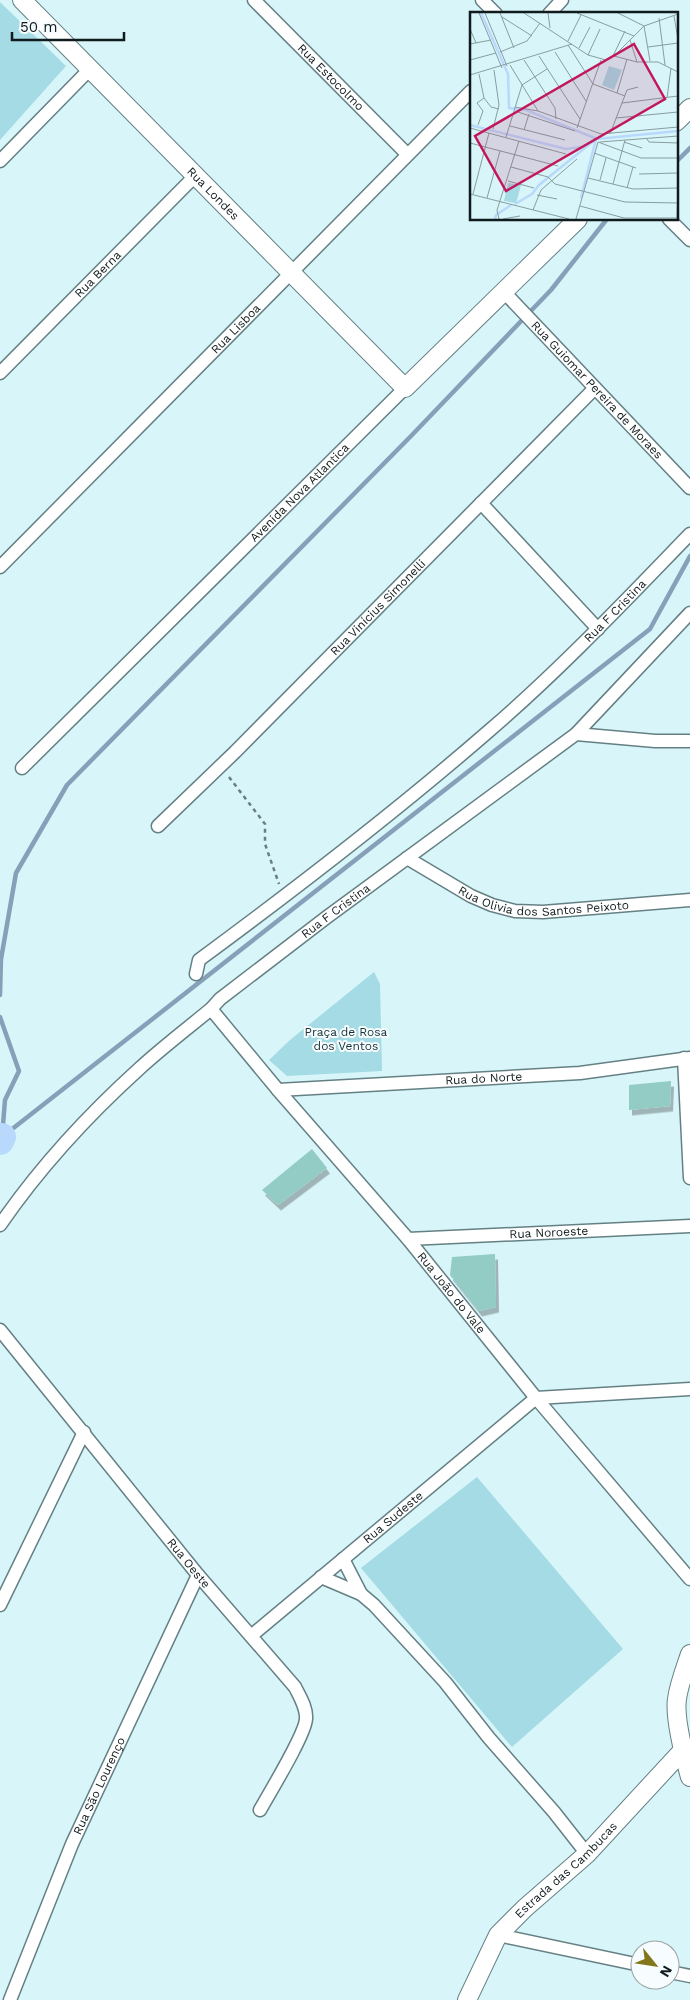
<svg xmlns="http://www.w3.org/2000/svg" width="690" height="2000" font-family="'Work Sans',sans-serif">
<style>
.green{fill:#a4dbe4}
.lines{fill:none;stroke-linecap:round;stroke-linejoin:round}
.stream{stroke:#86a0b9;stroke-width:4.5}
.river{stroke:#b9d9fc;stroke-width:28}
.building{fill:#93cbc5;filter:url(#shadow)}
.street-casing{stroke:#658084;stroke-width:15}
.secondary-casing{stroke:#658084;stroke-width:20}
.path{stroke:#6b7e81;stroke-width:2.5;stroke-dasharray:4 4;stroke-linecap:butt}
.street{stroke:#fff;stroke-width:12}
.secondary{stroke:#fff;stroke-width:18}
.labels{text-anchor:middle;stroke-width:4;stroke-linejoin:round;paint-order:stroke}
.street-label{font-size:12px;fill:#101b1d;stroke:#f7fdfe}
.park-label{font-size:12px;fill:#153236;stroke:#f7fdfe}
.inset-river{fill:none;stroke:#b9d9fc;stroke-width:2.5}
.inset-road{fill:none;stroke:#889ea1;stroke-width:1}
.view{fill:#c2185b;fill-opacity:0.15;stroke:#c2185b;stroke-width:2.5}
.inset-edge{fill:none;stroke:#101b1d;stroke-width:2.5}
</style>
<defs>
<filter id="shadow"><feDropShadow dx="3" dy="5.5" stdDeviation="0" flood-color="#0004"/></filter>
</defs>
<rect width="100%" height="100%" fill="#d8f5f9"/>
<!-- green -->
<path class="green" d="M0 2 66 66 0 140Z
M374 972 380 984 382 1071 287 1076 269 1060 290 1040Z
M477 1477 623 1649 512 1747 361 1568Z"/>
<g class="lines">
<!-- stream -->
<path class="stream" d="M676 162 690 148
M0 995 1 959 16 873 67 785 412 435 551 290 607 219
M0 1017 19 1071 5 1100 2 1137
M2 1137 650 629 690 556"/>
<!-- river -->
<path class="river" d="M0 1141 2 1137"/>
</g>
<!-- building -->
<path class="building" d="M671 1081 670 1106 629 1110V1085Z
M312 1149 327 1168 278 1205 262 1190Z
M495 1254 496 1307 479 1311 450 1275 452 1257Z"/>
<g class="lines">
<defs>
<g id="street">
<path id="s1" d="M254 0 407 154"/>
<path d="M482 0 496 14"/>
<path d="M549 14 562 0"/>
<path d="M0 161 89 70"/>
<path d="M669 219 690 240"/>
<path id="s2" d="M504 292 690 488"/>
<path id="s3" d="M0 373 196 175"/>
<path d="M481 503 598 629"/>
<path id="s4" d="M0 567 471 91"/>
<path d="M576 734 655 741H690"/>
<path id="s5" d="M22 768 405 388"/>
<path id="s6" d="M158 826 235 752 595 388"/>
<path id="s7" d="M407 858 471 896 492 905 515 911 543 912 690 900"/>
<path id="s8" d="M196 974 199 960C298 887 397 811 490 730 561 669 625 601 690 534"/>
<path id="s9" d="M211 1009 278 1090 408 1239 536 1398 690 1579"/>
<path d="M684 1058 690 1178"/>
<path id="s10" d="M278 1090 580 1073 690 1058"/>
<path id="s11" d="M0 1225C40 1167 88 1115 140 1068 163 1047 188 1028 211 1009L220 999 327 917 576 734 690 613"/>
<path id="s12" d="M408 1239 690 1226"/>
<path id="s13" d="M0 1330 198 1575 295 1687C300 1697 307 1708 306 1719 305 1735 270 1792 260 1810"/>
<path d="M343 1559 361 1594"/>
<path d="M321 1577 361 1594 374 1605 445 1682 489 1738 554 1812 587 1854"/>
<path d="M0 1605 84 1432"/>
<path id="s14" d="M251 1636 536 1398 690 1389"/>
<path d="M498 1935 640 1965"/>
<path d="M670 1972 690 1976"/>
<path id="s15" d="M10 2000 72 1844 198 1575"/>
</g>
<g id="secondary">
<path id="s16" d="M22 0 405 388 578 219"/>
<path d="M676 122 690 108"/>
<path d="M690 1654C685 1669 679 1684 677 1699 674 1718 685 1759 690 1777"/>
<path id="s17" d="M467 2000 498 1935 525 1908 587 1854 683 1750"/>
</g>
</defs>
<!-- street casing -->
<use href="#street" class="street-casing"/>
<!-- secondary casing -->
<use href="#secondary" class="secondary-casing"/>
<!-- path -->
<path class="path" d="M229 777 265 824V844L279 884"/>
<!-- street -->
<use href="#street" class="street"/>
<!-- secondary -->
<use href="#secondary" class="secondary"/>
</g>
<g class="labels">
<!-- street labels -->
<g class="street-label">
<text dy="4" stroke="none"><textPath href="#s1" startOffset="109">Rua Estocolmo</textPath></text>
<text dy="4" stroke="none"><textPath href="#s16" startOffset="272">Rua Londes</textPath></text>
<text dy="4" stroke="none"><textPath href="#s3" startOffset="139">Rua Berna</textPath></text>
<text dy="4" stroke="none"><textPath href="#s4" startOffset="335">Rua Lisboa</textPath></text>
<text dy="4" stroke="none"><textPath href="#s2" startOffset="135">Rua Guiomar Pereira de Moraes</textPath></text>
<text dy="4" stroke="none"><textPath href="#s5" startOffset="391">Avenida Nova Atlantica</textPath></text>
<text dy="4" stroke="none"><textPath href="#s6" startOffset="310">Rua Vinícius Simonelli</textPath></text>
<text dy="4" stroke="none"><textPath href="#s8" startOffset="558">Rua F Cristina</textPath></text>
<text dy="4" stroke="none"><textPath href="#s7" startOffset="148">Rua Olivia dos Santos Peixoto</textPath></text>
<text dy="4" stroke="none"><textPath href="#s11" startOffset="462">Rua F Cristina</textPath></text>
<text dy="4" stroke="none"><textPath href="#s10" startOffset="206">Rua do Norte</textPath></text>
<text dy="4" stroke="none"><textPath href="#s12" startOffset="141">Rua Noroeste</textPath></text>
<text dy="4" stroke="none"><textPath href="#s9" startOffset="372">Rua João do Vale</textPath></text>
<text dy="4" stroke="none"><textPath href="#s14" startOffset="185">Rua Sudeste</textPath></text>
<text dy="4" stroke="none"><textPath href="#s13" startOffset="300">Rua Oeste</textPath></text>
<text dy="4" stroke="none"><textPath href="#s15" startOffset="232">Rua São Lourenço</textPath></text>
<text dy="4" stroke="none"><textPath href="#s17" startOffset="166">Estrada das Cambucas</textPath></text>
</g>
<!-- park labels -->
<g class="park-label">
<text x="346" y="1036">Praça de Rosa<tspan x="346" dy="14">dos Ventos</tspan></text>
</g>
</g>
<!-- overview -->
<g transform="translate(470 12)">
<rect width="208" height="208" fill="#d8f5f9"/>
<path d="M139 54 152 58 144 78 132 73ZM38 171 51 173 46 191 34 189Z" fill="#a4dbe4"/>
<path class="inset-river" d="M11 1 38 62 39 96 56 98 127 127M0 113 96 137 111 135M127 127 208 119M111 186 126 127M45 192 62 182 69 173 126 127M25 207 26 203 41 193"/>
<path class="inset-road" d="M9 1 32 56M15 1 37 54M30 1 44 36M54 1 118 43 136 48 144 44 174 14 208 2M78 1 80 16M107 1 164 24M148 1 174 14 180 49M204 4 208 27M32 5 62 24M189 6 195 53M0 17 6 31M160 28 167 50M98 29 111 3M0 32 21 28M98 33 123 72 155 84M178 35 208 31M109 36 120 15M30 40 57 29 70 11M85 40 116 89M118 43 130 17M69 44 110 107M143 44 155 19M144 44 167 50H188L208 60M0 48 26 41M54 48 85 96 86 107M40 53 68 99M0 63 102 32M89 76 102 68M147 81 157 47M14 86 21 95 29 97M197 86 201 56M7 91 14 86 9 62M7 91 13 99 8 113M152 91 208 84M45 95 68 99 131 122 208 115M45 99 105 119M146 106 208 100M40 114 95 128M0 116 96 142M107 116 131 48M23 117 29 93 24 58M54 118 59 102M140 122 157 78 168 75M36 125 52 73 77 57M177 127 179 130 208 131M128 130 171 146H208M130 130 208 124M154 130 172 136M0 131 88 154M124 141 166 156M41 155 78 165 85 172 155 190 208 191M169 162 208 161M118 166 163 177 208 176M130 168 136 146M38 169 64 176M143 172 155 128M157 176 163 155M0 182 99 207M3 182 19 121M67 183 87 187M17 186 30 139M110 194 154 206H208M63 198 71 178 107 147M29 207 27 198 49 129M33 207 50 204M106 207 128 130M207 207 208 174"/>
<path class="view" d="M164 32 195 87 36 179 5 124Z"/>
<rect width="208" height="208" class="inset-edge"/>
</g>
<!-- north arrow -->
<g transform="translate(655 1965) rotate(120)"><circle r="24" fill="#f7fdfe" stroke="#9ba3a4"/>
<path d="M0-4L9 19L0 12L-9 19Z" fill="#82771b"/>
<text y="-8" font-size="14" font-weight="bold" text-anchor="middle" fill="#101b1d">N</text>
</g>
<!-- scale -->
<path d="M12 32v8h112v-8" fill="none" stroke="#101b1d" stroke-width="2.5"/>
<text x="20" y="32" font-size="15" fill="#101b1d" stroke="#f7fdfe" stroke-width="4" paint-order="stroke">50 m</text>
</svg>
